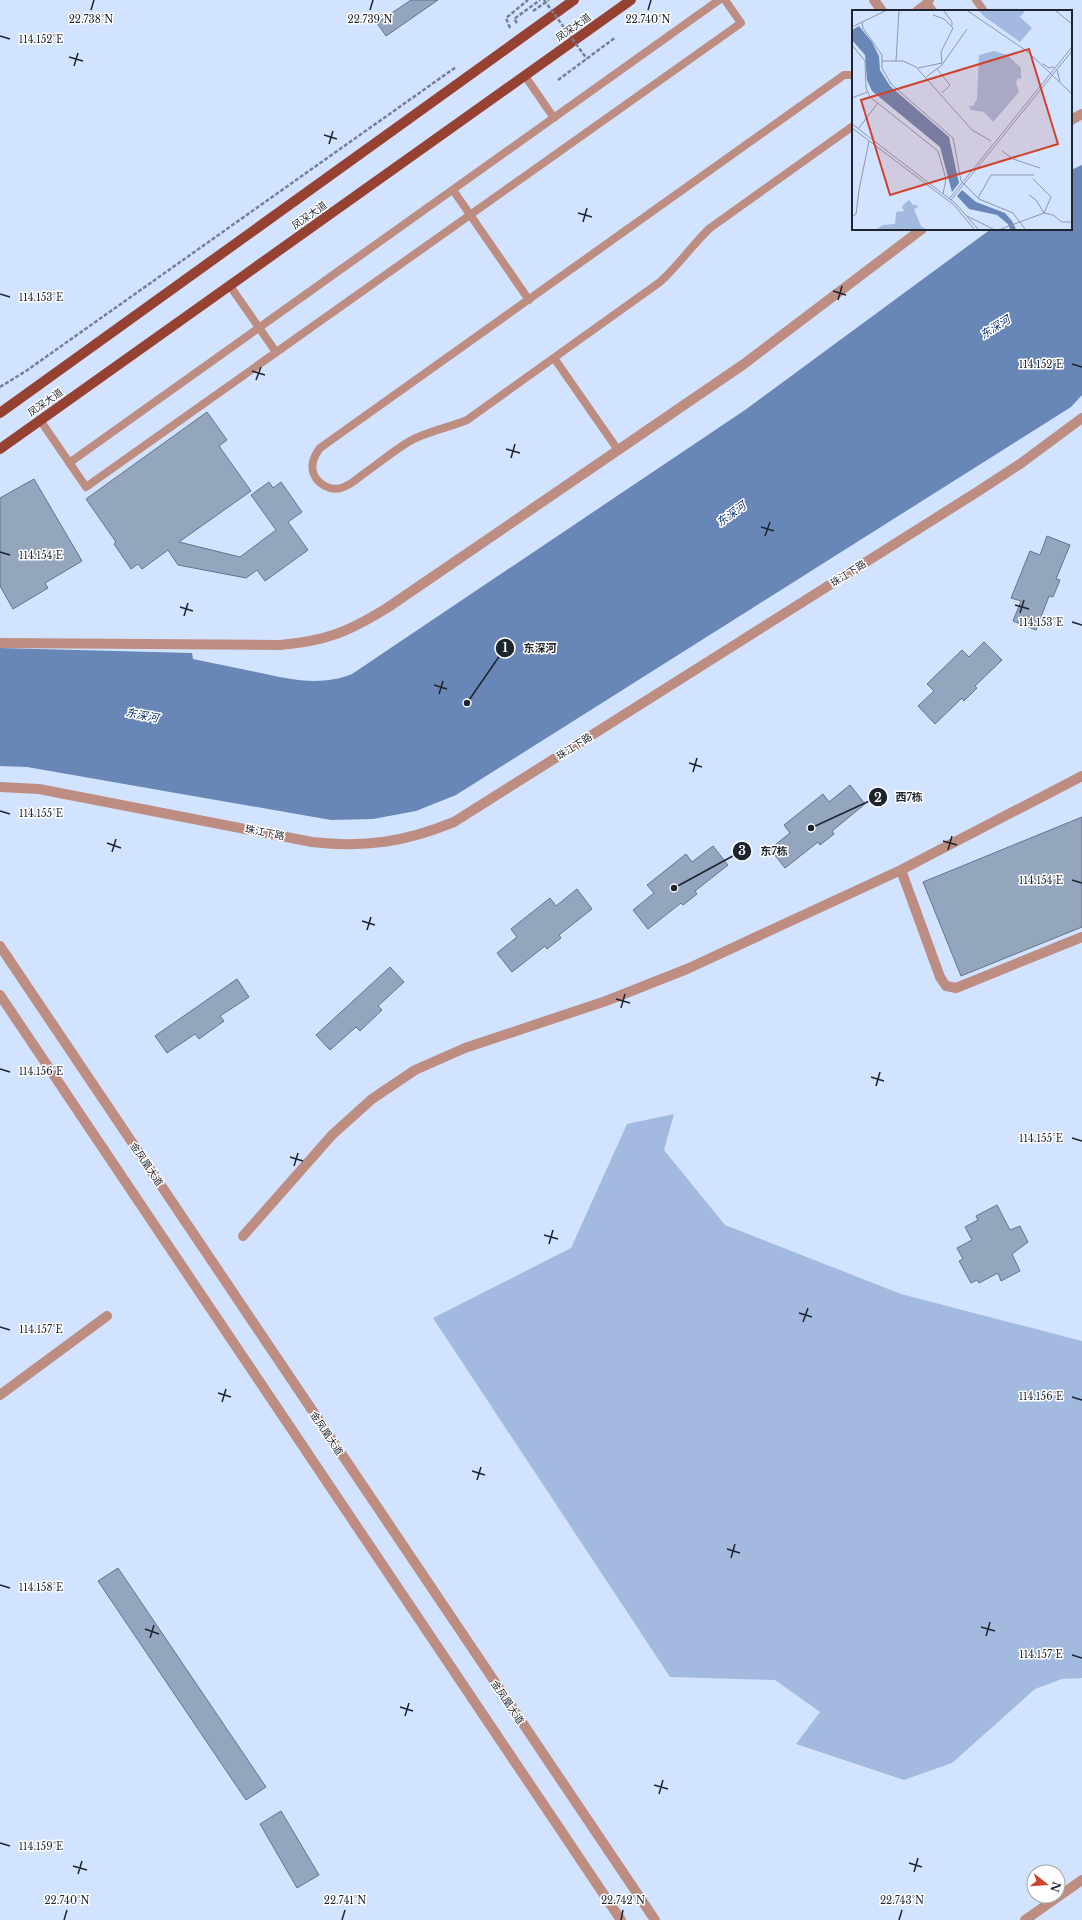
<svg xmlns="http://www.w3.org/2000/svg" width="1082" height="1920" font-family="'Libre Baskerville','Noto Sans SC',serif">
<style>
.green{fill:#a3bae0}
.water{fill:#6987b6}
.building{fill:#94a5be;stroke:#63738b}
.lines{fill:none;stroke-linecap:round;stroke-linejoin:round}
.path{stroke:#758193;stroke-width:2.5;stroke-dasharray:4 2;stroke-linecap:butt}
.service{stroke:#be8d82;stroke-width:8}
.minor{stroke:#be8d82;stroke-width:10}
.tertiary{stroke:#be8d82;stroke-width:10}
.primary{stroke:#974132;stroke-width:10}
.path-bridge{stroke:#758193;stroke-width:2.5;stroke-dasharray:4 2;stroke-linecap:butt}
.ticks{fill:none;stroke:#1e242e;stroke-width:1.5}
.labels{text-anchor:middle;stroke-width:3;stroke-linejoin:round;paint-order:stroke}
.street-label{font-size:10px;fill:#1e242e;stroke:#fff}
.water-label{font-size:11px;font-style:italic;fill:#0b316b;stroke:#fff}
.inset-road{fill:none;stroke:#8a97ab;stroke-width:1}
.view{fill:#ce432c;fill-opacity:0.15;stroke:#ce432c;stroke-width:2}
.inset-edge{fill:none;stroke:#1e242e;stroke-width:2}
.ticks-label{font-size:10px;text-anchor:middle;fill:#1e242e;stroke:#fff;stroke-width:3;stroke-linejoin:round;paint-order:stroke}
.leader{fill:none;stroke:#1e242e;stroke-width:1.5}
.callout-dot{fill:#1e242e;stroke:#fff;stroke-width:1.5}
.mark-label{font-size:12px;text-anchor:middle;font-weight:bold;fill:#fff}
.callout-label{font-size:11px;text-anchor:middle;font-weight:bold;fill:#1e242e;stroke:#fff;stroke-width:3;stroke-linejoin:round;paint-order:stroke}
</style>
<rect width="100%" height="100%" fill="#d2e3ff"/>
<!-- green -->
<path class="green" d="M674 1114 664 1150 725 1225 901 1294 1082 1341V1678L1062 1679 1035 1689 952 1763 904 1780 796 1744 820 1712 775 1680 670 1677 433 1318 571 1248 627 1124Z"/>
<!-- water -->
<path class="water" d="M1082 165V395L1071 407 456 795 416 811 373 819 331 820 27 767 0 766V648L192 653 193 659C214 663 235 668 256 672 289 679 320 687 352 674L745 410 991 229H1071V170Z"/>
<!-- building -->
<path class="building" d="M411 0H438L386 36 377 23Z
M207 412 227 440 219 446 251 491 179 542 240 557 276 530 251 495 269 482 273 488 281 482 302 512 288 522 308 550 265 581 257 570 246 578 178 565 168 550 142 569 138 564 131 569 114 544 116 542 86 499Z
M34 479 82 561 45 583 48 588 13 609 0 586V498Z
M1047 536 1070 545 1056 579 1060 580 1053 597 1049 596 1036 630 1013 621 1021 601 1011 598 1030 551 1040 555Z
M984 642 1002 660 975 686 977 688 964 701 962 698 935 724 918 706 934 691 927 684 962 650 969 657Z
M850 785 865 804 832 831 834 834 820 845 818 842 785 868 770 849 790 833 784 825 823 794 829 802Z
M1082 817V927L961 976 923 882Z
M713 846 728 865 695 891 697 894 683 905 681 903 648 929 633 910 654 893 647 885 686 854 692 862Z
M577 889 592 909 559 935 561 938 547 949 545 946 512 972 497 953 517 937 511 929 550 898 556 906Z
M390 967 404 982 378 1006 382 1010 360 1031 356 1027 330 1050 316 1035Z
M237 979 249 997 220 1016 224 1021 199 1039 195 1034 167 1053 155 1036Z
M997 1205 1010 1230 1020 1226 1028 1242 1012 1254 1020 1271 1001 1281 998 1273 979 1283 977 1280 971 1283 959 1261 963 1259 957 1248 972 1240 965 1227 978 1220 976 1216Z
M118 1568 266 1787 246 1800 98 1581Z
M281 1811 319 1875 297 1888 260 1824Z"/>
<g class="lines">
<!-- path -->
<path class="path" d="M533 11 549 0
M517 23 514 19 540 0
M510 28 506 18 528 0
M558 80 616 37
M0 387 26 371 456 67"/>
<!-- service -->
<path class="service" d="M976 0 984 11
M927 3 933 11
M916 11 930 0
M853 75H844L320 448C317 452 314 457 313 462 309 478 326 492 341 488 349 486 356 480 362 475 378 464 393 451 410 441 428 431 448 428 467 420L660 282C679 265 692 245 710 228L853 126
M525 76 554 118
M453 190 529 300
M230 286 276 352
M554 358 618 450
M40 420 86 487 741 23 725 0
M69 463 719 0"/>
<!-- minor -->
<path class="minor" d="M874 0 882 11
M1071 120 1082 114
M0 643 280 645C326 641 348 632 387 608L744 364 922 229
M0 787 39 789 312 842C365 848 405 842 454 822L977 492 1020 464 1082 418
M901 870 940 977 946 986 956 988 1082 937
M243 1236 332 1135 372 1099 415 1070 465 1048 606 1001 687 969 901 870 1082 776
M0 1395 107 1316"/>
<!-- tertiary -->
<path class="tertiary" d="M0 946 655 1920
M0 995 621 1920
M1025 1920 1082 1880"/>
<!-- primary -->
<path class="primary" d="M0 413 574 0
M0 449 631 0"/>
<!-- path-bridge -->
<path class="path-bridge" d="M544 0 587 59"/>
</g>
<!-- ticks -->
<path class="ticks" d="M91 10 94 0M370 10 373 0M648 10 651 0M0 36 10 39M69 57 83 61M74 66 78 53M324 135 337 139M329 144 333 131M578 213 592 217M583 222 587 208M833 291 846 295M0 294 10 297M838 300 842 286M1072 364 1082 367M252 371 265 375M256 380 261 367M506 449 520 453M511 458 515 444M761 527 774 531M765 536 770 522M0 552 10 555M1015 605 1029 609M180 607 193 611M1020 613 1024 600M184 616 188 603M1072 622 1082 625M434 685 447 689M439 694 443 681M689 763 702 767M693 772 697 758M0 811 10 814M943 841 957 845M107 843 121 848M948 850 952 836M112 852 116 839M1072 880 1082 883M362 921 375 925M367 930 371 917M616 999 630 1003M621 1008 625 994M0 1069 10 1072M871 1077 884 1081M876 1086 880 1072M1072 1138 1082 1141M290 1157 303 1161M294 1166 298 1153M544 1235 558 1239M549 1244 553 1230M799 1313 812 1317M803 1322 808 1308M0 1327 10 1330M218 1393 231 1397M1072 1397 1082 1400M222 1402 226 1389M472 1471 485 1475M477 1480 481 1467M727 1549 740 1553M731 1558 735 1544M0 1585 10 1588M981 1627 995 1631M145 1629 159 1634M986 1636 990 1622M150 1638 154 1625M1072 1655 1082 1658M400 1707 413 1711M405 1716 409 1703M654 1785 668 1789M659 1794 663 1780M0 1843 10 1846M909 1863 922 1867M73 1866 87 1870M914 1872 918 1858M78 1874 82 1861M64 1920 67 1910M342 1920 345 1910M621 1920 623 1910M899 1920 902 1910"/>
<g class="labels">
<!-- street labels -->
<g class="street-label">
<text transform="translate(573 27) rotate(-35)" y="4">凤深大道</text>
<text transform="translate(309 215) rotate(-35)" y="4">凤深大道</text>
<text transform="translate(45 402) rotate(-35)" y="4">凤深大道</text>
<text transform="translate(848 573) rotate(-32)" y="4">珠江下路</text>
<text transform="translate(574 746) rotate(-32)" y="4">珠江下路</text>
<text transform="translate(265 832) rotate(11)" y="4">珠江下路</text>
<text transform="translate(147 1164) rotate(56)" y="4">金凤凰大道</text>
<text transform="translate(327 1433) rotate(56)" y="4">金凤凰大道</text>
<text transform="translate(508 1702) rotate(56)" y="4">金凤凰大道</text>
</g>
<!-- water labels -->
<g class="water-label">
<text transform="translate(995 327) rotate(-32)" y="4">东深河</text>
<text transform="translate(731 514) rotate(-36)" y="4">东深河</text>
<text transform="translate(142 715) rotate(11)" y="4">东深河</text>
</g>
</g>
<!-- overview -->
<g transform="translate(852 10)">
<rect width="220" height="220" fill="#d2e3ff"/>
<path d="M127 1H173L168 7 180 18 168 32 133 7ZM142 41 155 45 169 58V69L166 68 164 72 167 82 141 112 132 102 119 100 117 96H121L125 89 127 45ZM57 190 61 195H65L66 197 62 199 69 216 74 219H25L31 215 43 214 44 202 52 201 50 196Z" fill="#a3bae0"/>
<path d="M7 16 20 32 27 46 28 60 38 76 97 127 107 173 100 182 88 137 20 81 15 70 13 45 0 30V20ZM110 180 124 192 153 203 160 211 164 219H158L156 214 145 205 117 199 105 186Z" fill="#6987b6"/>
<path class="inset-road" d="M92 1 100 12V16M116 1 176 42 220 84M204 1 220 14M10 12 11 18 30 45V58L39 74 101 128 109 171 127 189 161 203 173 219M0 17 33 1M0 35 13 51 14 78 18 87 86 141 94 169 91 184M30 51H51L64 57 120 120 139 131M44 51 47 1M191 54 197 58 202 57M66 58 90 53 89 42 101 18 92 9 81 5M85 59 98 75 90 83M205 60 208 72M74 67 90 55 115 19M0 88 15 82M0 114 103 193 126 219M0 118 102 195 122 219M6 119 26 93M150 141 161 149 188 158M177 185 184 190 192 203 201 205 210 212H220M126 188 139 165H182M97 189 220 37M99 190 220 41M115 206 141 219M0 207 4 204 7 180 17 131M149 219 192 203 199 187 181 169"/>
<path class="view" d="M177 39 206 134 38 185 9 90Z"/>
<rect width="220" height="220" class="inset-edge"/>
</g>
<g class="ticks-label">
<text x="91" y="23">22.738°N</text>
<text x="370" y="23">22.739°N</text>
<text x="648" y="23">22.740°N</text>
<text x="41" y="43">114.152°E</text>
<text x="41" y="301">114.153°E</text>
<text x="1041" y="368">114.152°E</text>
<text x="41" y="559">114.154°E</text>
<text x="1041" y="626">114.153°E</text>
<text x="41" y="817">114.155°E</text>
<text x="1041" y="884">114.154°E</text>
<text x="41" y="1075">114.156°E</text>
<text x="1041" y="1142">114.155°E</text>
<text x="41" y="1333">114.157°E</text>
<text x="1041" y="1400">114.156°E</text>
<text x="41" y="1591">114.158°E</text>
<text x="1041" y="1658">114.157°E</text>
<text x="41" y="1850">114.159°E</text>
<text x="67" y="1904">22.740°N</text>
<text x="345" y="1904">22.741°N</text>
<text x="623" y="1904">22.742°N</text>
<text x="902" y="1904">22.743°N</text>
</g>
<!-- callouts -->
<path class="leader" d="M467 703L505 648M811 828L878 797M674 888L742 851"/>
<g class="callout-dot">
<circle cx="467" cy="703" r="4"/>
<circle cx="811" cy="828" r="4"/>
<circle cx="674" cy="888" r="4"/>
<circle cx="505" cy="648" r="10"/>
<circle cx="878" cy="797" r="10"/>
<circle cx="742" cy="851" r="10"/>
</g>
<g class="mark-label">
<text x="505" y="652">1</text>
<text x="878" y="802">2</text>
<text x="742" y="855">3</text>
</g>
<g class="callout-label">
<text x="540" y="652">东深河</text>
<text x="909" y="801">西7栋</text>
<text x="774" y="855">东7栋</text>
</g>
<!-- north arrow -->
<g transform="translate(1046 1884) rotate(107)"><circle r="19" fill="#ffffff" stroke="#a5a7ab"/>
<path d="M0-3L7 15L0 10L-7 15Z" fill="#ce432c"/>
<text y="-6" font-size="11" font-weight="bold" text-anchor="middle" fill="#1e242e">N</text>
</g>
</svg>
